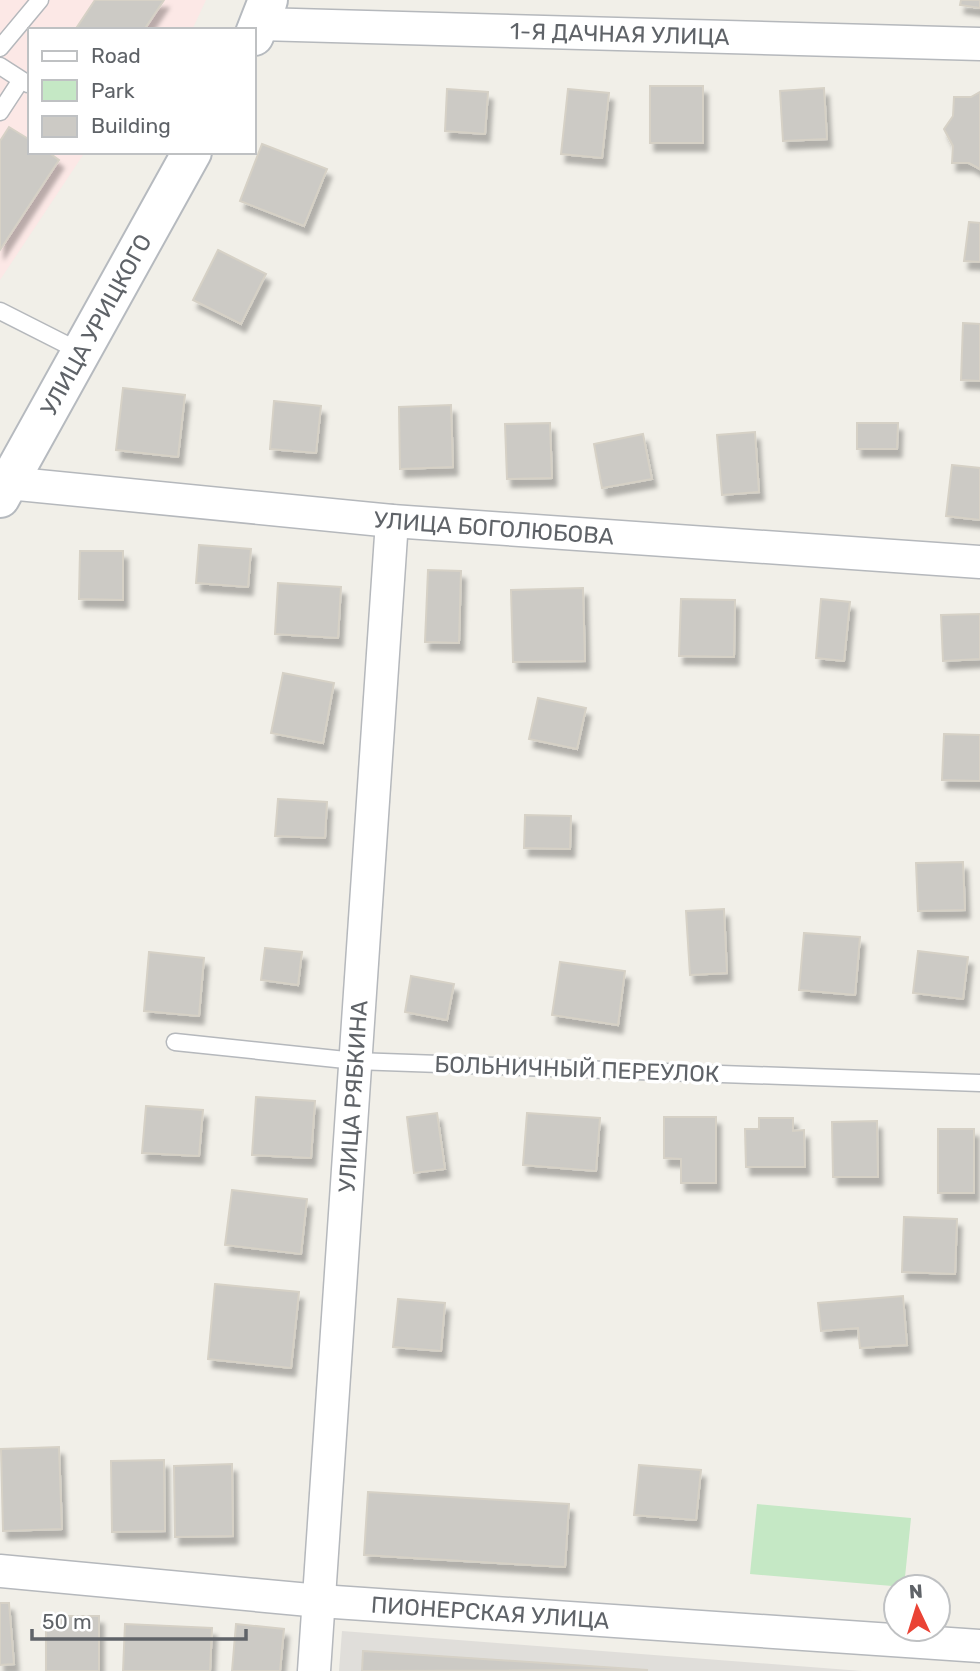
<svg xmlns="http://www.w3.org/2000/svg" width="980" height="1671" font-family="Rubik,sans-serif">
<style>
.industrial{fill:#e0deda}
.medical{fill:#fce8e6}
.green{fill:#c5e8c5}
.building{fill:#cccac5;stroke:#d6d1c6;stroke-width:2;filter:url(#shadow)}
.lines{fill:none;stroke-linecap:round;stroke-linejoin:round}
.lane-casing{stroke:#b5b8bc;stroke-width:19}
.street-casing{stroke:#b5b8bc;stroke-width:35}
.secondary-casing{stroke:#b6babf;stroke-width:42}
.lane{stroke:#fff;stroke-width:16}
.street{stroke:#fff;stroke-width:32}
.secondary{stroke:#fff;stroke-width:38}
.labels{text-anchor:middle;stroke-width:7;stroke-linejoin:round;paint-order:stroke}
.street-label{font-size:23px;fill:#5f6368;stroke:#fff}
</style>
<defs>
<filter id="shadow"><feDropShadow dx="4.5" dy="8" stdDeviation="2" flood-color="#0004"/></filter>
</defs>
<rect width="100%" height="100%" fill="#f1efe8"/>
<!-- industrial -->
<path class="industrial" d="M342 1631 862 1671H339Z"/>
<!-- medical -->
<path class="medical" d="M0 0H206L192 30H30V152H85L0 280Z"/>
<!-- green -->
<path class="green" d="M757 1504 911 1518 904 1587 750 1574Z"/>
<!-- building -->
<path class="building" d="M95 0H164L144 30H75Z
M961 0H980V8L960 5Z
M650 86H703V143H650Z
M824 88 827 139 783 141 780 91Z
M447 89 488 92 485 134 445 131Z
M568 89 609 93 602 158 561 154Z
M980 92V169L969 163H952L953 146 944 129 953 116 954 97H971Z
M9 127 30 140V152H48L59 160 0 250V141Z
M262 144 327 169 304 226 240 201Z
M969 222 980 223V262L964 261Z
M218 250 266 274 241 324 193 300Z
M963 323 980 324V381L961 380Z
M123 388 185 395 178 457 116 450Z
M274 401 321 406 316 453 270 449Z
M451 405 453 467 400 469 399 407Z
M550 423 552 478 507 479 505 424Z
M857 423H898L897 449H857Z
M755 432 759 492 722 495 717 435Z
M643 434 652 479 602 488 594 444Z
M952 465 980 468V520L946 516Z
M199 545 251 549 248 587 196 583Z
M80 551H123V600L79 599Z
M428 570 461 571 459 643 425 642Z
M278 583 341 587 338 638 275 634Z
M583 588 585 661 513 662 511 590Z
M681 599 735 600 734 657 679 656Z
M821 599 850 602 844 661 816 658Z
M980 614V659L943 661 941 615Z
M283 673 334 683 323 743 271 733Z
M538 698 586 708 577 749 529 739Z
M944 734 980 735V781L942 780Z
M278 799 327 802 325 838 275 836Z
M525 815 571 816 570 849 524 848Z
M963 862 965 910 918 911 916 863Z
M724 909 727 973 690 975 686 911Z
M804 933 860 937 855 995 799 990Z
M265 948 302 952 298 985 261 980Z
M918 951 968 957 963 999 913 993Z
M149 952 204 958 199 1016 144 1011Z
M560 962 625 971 618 1025 552 1015Z
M411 976 454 984 447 1020 405 1012Z
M256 1097 315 1101 311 1158 252 1155Z
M146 1106 203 1110 199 1156 142 1153Z
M437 1113 445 1169 414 1173 407 1117Z
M527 1113 600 1118 596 1171 523 1165Z
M664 1117H716V1183H681V1159L664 1158Z
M759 1118H793V1131L804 1130 805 1167H746L745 1129H759Z
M877 1121 878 1177H833L832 1122Z
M938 1129H974V1193H938Z
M232 1190 307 1199 301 1254 225 1245Z
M904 1217 957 1219 955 1274 902 1272Z
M215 1284 299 1292 291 1368 208 1359Z
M903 1296 907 1345 860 1348 858 1328 821 1331 818 1303Z
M398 1299 445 1303 441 1351 393 1347Z
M59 1447 62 1529 3 1531 1 1449Z
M164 1460 165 1531 112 1532 111 1461Z
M232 1464 233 1536 175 1537 174 1466Z
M639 1465 701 1470 696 1520 634 1515Z
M368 1492 569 1504 565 1567 364 1555Z
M0 1603H9L14 1664 0 1665Z
M46 1616H99V1671H46Z
M125 1624 212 1628 210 1671H123Z
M236 1624 284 1629 280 1671H232Z
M363 1651 648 1670 362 1671Z"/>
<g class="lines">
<defs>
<path id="lane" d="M0 48 40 0
M0 66 28 84
M0 112 21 80
M0 311 81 352
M175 1042 355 1061 980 1083"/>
<g id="street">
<path id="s1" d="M260 24 980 44"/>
<path id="s2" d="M8 483 392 521 980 562"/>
<path id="s3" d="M0 1571 320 1601 980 1646"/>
<path id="s4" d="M314 1671 392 521"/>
</g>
<g id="secondary">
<path d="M254 36 268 0"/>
<path id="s5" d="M0 498 192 152"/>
</g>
</defs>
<!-- lane casing -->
<use href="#lane" class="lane-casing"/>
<!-- street casing -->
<use href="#street" class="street-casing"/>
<!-- secondary casing -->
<use href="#secondary" class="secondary-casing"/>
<!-- lane -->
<use href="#lane" class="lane"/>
<!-- street -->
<use href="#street" class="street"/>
<!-- secondary -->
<use href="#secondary" class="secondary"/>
</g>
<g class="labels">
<!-- street labels -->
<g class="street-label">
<text dy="8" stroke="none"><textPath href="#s1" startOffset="360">1-Я ДАЧНАЯ УЛИЦА</textPath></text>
<text dy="8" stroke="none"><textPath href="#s5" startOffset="198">УЛИЦА УРИЦКОГО</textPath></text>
<text dy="8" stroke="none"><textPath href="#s2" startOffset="488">УЛИЦА БОГОЛЮБОВА</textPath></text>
<text transform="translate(577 1069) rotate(2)" y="8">БОЛЬНИЧНЫЙ ПЕРЕУЛОК</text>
<text dy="8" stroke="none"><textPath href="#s4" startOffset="576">УЛИЦА РЯБКИНА</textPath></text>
<text dy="8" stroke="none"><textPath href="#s3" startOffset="492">ПИОНЕРСКАЯ УЛИЦА</textPath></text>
</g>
</g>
<!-- legend -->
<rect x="28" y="28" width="228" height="126" fill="#ffffff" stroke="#bfc1c3" stroke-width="2"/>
<rect x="42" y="51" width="35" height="10" fill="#ffffff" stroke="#bfc1c3" stroke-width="2"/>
<text x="91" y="63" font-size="21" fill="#5f6368">Road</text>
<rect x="42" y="80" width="35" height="21" fill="#c5e8c5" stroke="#bfc1c3" stroke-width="2"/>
<text x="91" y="98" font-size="21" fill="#5f6368">Park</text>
<rect x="42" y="116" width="35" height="21" fill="#cccac5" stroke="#bfc1c3" stroke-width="2"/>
<text x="91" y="133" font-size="21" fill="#5f6368">Building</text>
<!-- north arrow -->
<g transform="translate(917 1608) rotate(356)"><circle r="33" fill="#ffffff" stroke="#bfc1c3" stroke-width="2"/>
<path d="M0-5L12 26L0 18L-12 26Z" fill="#ea4335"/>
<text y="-10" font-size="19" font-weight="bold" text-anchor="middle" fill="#5f6368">N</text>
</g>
<!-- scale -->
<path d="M32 1629v10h214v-10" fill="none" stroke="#5f6368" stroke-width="3.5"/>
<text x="42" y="1629" font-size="21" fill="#5f6368" stroke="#ffffff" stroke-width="5" paint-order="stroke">50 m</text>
</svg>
